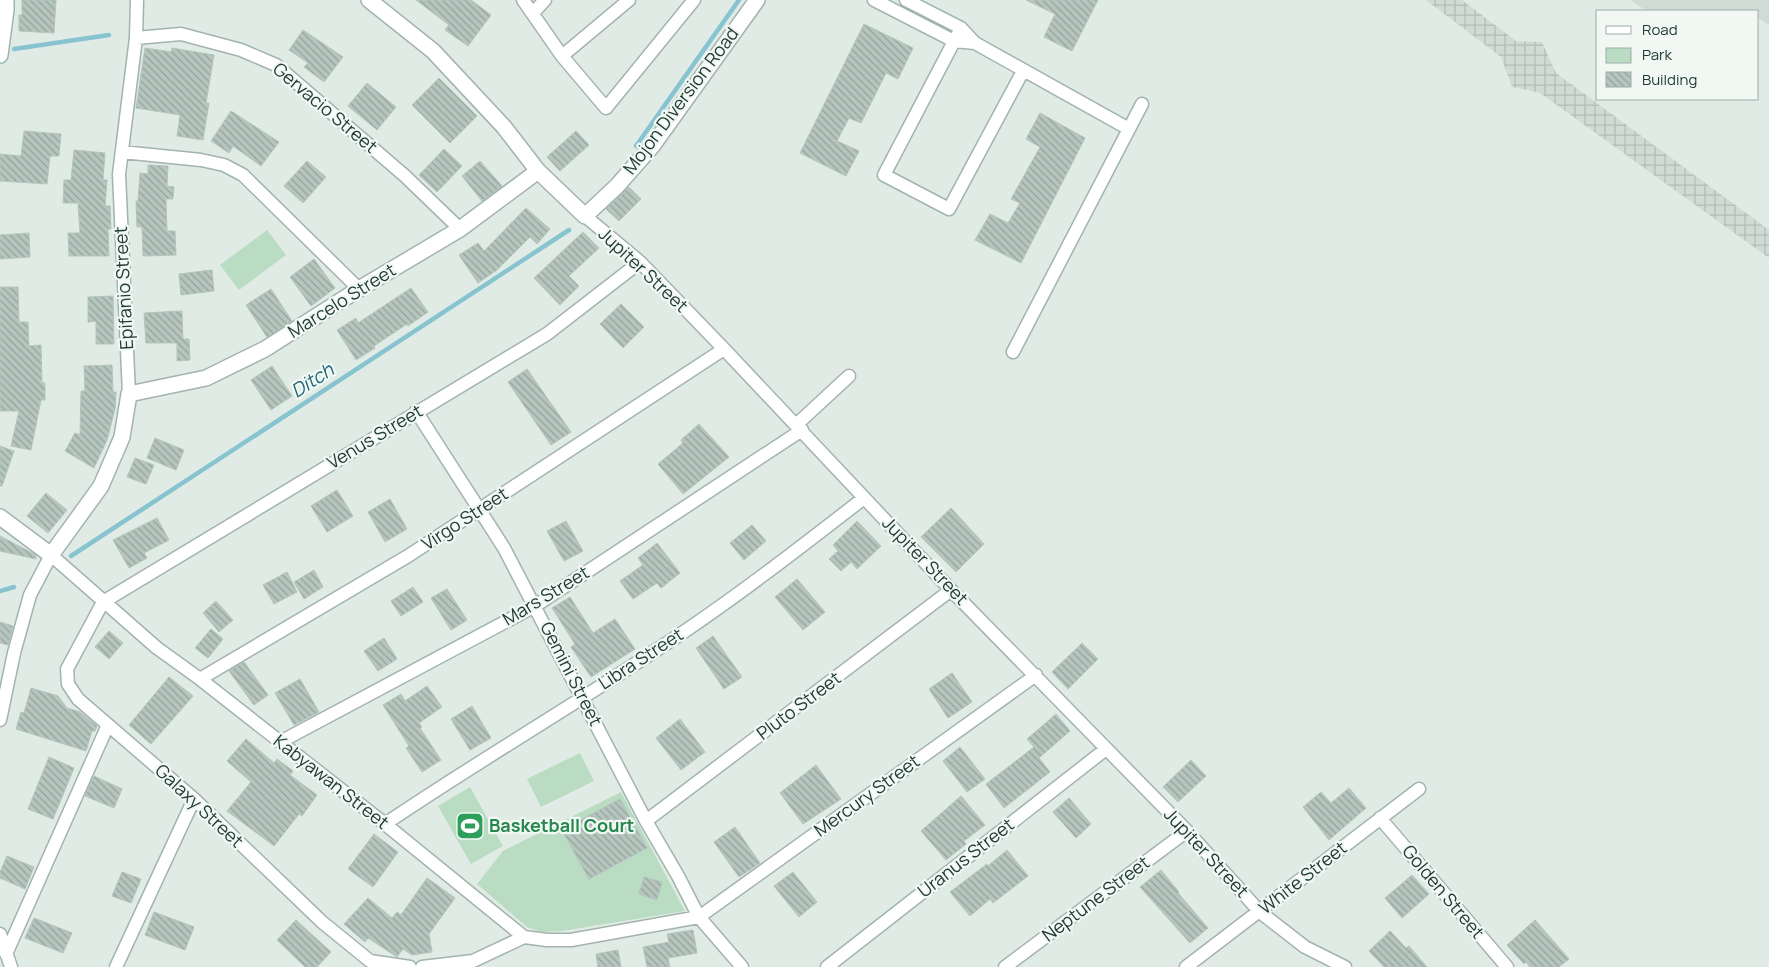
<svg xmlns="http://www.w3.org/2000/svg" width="1769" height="967" font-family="Manrope,sans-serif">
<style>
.built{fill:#cfdbd5}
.industrial{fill:url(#industrial-grid)}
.green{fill:#b9dcc3}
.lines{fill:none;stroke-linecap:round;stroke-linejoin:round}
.stream{stroke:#88c4d0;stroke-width:4.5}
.building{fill:url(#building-back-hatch);stroke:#b3c5bd}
.minor-casing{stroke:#a3b3ad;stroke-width:15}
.tertiary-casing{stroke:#a3b3ad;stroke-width:18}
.secondary-casing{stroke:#9fb7ae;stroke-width:18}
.minor{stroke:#fff;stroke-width:12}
.tertiary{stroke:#fff;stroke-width:15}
.secondary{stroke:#fff;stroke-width:15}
.labels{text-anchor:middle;stroke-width:4.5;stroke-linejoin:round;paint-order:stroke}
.street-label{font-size:18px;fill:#213b34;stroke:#f1f8f4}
.leisure-label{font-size:18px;font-weight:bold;fill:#27864d;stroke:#f1f8f4;text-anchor:start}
.water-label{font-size:19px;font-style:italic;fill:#1c6676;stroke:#f1f8f4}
</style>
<defs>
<pattern id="industrial-grid" width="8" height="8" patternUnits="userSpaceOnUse" patternTransform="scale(1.25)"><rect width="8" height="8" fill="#cfdbd5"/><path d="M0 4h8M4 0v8" fill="none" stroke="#b1bdb7"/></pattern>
<pattern id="building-back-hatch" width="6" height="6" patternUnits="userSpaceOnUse" patternTransform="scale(1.25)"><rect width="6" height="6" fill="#b6c6bf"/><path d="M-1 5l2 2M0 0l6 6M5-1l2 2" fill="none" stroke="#94a29c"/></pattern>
</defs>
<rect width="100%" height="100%" fill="#e0ebe6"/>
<!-- built -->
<path class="built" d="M1630 0H1769V25L1758 18V11H1647Z"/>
<!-- industrial -->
<path class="industrial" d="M1426 0H1462L1516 41 1542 42 1556 73 1769 230V258L1540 93 1512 87 1501 57Z"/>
<!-- green -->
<path class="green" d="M267 230 286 255 239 290 220 265Z
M580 753 594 781 541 807 527 779Z
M470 787 503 846 471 864 438 806Z
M621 792 685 911 562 931 542 932 527 927 477 884 503 851Z"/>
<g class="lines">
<!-- stream -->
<path class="stream" d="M14 49 109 35
M636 146 739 0
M71 556 569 230
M0 591 14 587"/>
</g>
<!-- building -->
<path class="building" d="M22 0H56L54 33 19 31V15H22Z
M416 0H471L491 15 468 46 445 30 449 25Z
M1026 0H1098L1072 51 1044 37 1055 14Z
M864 24 913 48 898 79 886 73 861 123 849 118 837 141 859 151 846 176 800 153Z
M303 30 343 57 324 82 304 67 308 63 289 50Z
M145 48 171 52 172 48 214 55 206 103H209L203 140 177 136 180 115 136 108Z
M439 78 477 116 450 143 412 105Z
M367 83 396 107 377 130 348 106Z
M231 111 279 142 261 166 233 146 229 153 211 141Z
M1040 113 1085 138 1021 263 975 240 990 214 1008 223 1020 203 1011 199 1040 147 1026 139Z
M24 131 61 134 59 156H50L47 184 0 181V154L21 156Z
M576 131 589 145 560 171 547 157Z
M444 149 462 166 437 192 419 175Z
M74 150 105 153 103 180H107L105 206H110L111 229H108L109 256H69L68 233H80L78 203H63L64 180H71Z
M307 161 326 177 303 203 284 186Z
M480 161 502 186 482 201 462 176Z
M148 165 168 166 167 186 174 187 173 199H166L167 231H175L176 255 143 256 142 227H137L136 201H138L140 173 148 174Z
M629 187 641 199 619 221 606 209Z
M526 208 550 229 537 244 530 237 497 270 478 283 459 255 478 243 484 251Z
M583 232 599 248 569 276 579 286 560 305 534 278Z
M29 233 30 257 0 259V235Z
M314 259 335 288 311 306 290 277Z
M212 270 214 291 181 295 179 274Z
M0 287H18L19 322H28L29 346 41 345 42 383H45V400H41L31 450 11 446 19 411H0Z
M411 288 428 312 408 326 407 324 374 346 375 348 356 360 337 330 356 318 358 323Z
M271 289 292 321 267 337 246 305Z
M113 296 114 344H96V321L88 322V297Z
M621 304 644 327 623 348 600 324Z
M182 311 183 339H189L190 360 177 361V343H146L144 313Z
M112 365 113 392H116L115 409 107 440 94 468 65 451 75 433 80 435 81 391H85L84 366Z
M272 366 292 396 271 410 251 380Z
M527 369 571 432 551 445 508 382Z
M699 424 729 457 683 494 658 464 683 443 681 440Z
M155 438 184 450 176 470 147 458Z
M0 446 14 451 2 486H0Z
M135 458 154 465 146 484 127 477Z
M337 490 353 516 327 532 311 506Z
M46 493 67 510 48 533 27 516Z
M390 499 407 529 385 542 368 512Z
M951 508 984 544 956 572 921 537Z
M157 518 169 540 144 553 147 558 129 568 113 540Z
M566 521 583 551 564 561 547 531Z
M857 521 881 546 857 569 851 562 841 571 829 559 838 551 833 545Z
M752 525 766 541 744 560 730 543Z
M0 536 36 555V559L0 551Z
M657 543 680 573 661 588 657 583 633 599 620 581 643 565 638 558Z
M314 570 323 587 304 599 294 582Z
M287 572 297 592 274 604 263 585Z
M797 579 825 612 803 630 775 597Z
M413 587 423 602 401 616 391 601Z
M447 589 467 620 451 630 431 598Z
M570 597 593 633 615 619 635 649 591 677 571 647 575 644 552 608Z
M216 601 233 620 219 632 203 613Z
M0 622 13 626 8 645 0 643Z
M211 629 223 639 208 658 195 648Z
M109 631 123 643 109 659 95 647Z
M713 636 742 677 724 689 696 648Z
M384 638 397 659 378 671 364 651Z
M1082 643 1098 659 1068 689 1052 672Z
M244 662 268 695 254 705 229 671Z
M952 673 972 702 948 718 929 689Z
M169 677 193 696 151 744 129 725Z
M300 679 319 712 294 725 275 693Z
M427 686 442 707 419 723 422 727 420 728 441 760 422 772 406 748 409 746 383 705 401 694 405 701Z
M31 688 58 696 67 708 80 712 97 726 95 731H92L86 751 16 729 21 712 24 713Z
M472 706 491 738 470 750 451 719Z
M1056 714 1070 731 1039 758 1050 772 1004 808 986 784 1034 747 1027 739Z
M680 719 705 752 681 770 656 738Z
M246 739 274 763 277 759 293 771 290 775 317 795 302 816 299 814 274 846 227 811 251 782 227 761Z
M960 747 985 779 967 792 943 761Z
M49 757 74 768 53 819 28 809Z
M1191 760 1206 776 1178 802 1163 787Z
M816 765 841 799 803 824 780 793Z
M94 776 122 789 114 808 85 796Z
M1349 788 1366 808 1329 840 1303 807 1321 792 1331 803Z
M961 796 985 825 964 841 966 844 946 860 921 831Z
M1069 798 1091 824 1076 838 1053 812Z
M620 799 647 848 589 879 562 830Z
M735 827 760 863 739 877 714 842Z
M374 834 398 852 373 887 348 869Z
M1007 850 1028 876 993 903 990 899 970 916 950 892 987 864 988 866Z
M7 856 34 867 25 889 0 878V872Z
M1161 870 1179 892 1178 893 1208 928 1190 943 1140 887Z
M122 872 141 879 131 903 112 896Z
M793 872 817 902 799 917 774 886Z
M1412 875 1429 894 1402 918 1385 898Z
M644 877 662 882 657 900 639 894Z
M427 878 455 898 429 934 432 952 412 955 403 949 397 957 368 938 365 942 344 924 368 898 392 918 397 912 401 915Z
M154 912 194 927 185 950 145 935Z
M34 918 72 933 63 953 25 938Z
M296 920 331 952 317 967H305L277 940Z
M1535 920 1569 959 1559 967H1530L1526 962 1524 964 1507 945Z
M693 930 697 953 668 958 670 967H647L643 947 669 942 667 934Z
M1390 931 1406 948 1409 946 1427 967H1384L1369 951Z
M618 950 621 967H598L596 954Z"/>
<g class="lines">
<defs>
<path id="minor" d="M523 0 562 56 606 108 694 0
M874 0 954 41 975 43 961 28 906 0
M533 13 545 0
M961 28 884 175 949 209 1023 71
M136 38 181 34 241 50 276 65 405 176 460 229
M975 43 1129 129
M562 56 629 0
M122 152 201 160 224 165 243 175 359 289
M585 216 640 262 724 349 951 590 1187 831 1260 912 1305 947 1345 967
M1013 352 1142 104
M129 394 119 174 136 38 137 0
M416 411 504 548 646 821 678 876 699 917 742 967
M796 425 849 376
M200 679 408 556 724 349
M0 720 14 653 30 595 51 555 157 648 200 679 385 824 524 937 547 940H571L699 917 1036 675
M280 742 535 606 802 430
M1380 818 1507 967
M646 821 951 590
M385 824C484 757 588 697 688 629 748 588 806 543 864 498
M0 934 11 967
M6 954 108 725
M116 967 194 799
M410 967 370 961 322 922 194 799 78 699 68 684 67 669 103 602 547 334 640 262
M422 967 473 961 524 937
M827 967 1106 749
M1005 967 1187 831
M1186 967 1419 789"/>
<path id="tertiary" d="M369 0 433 51 504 127 538 171 585 216 617 186 653 145 757 0
M0 517 51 555 101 486 122 437 129 394 206 378 265 349 359 289 460 229 538 171"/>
<path id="secondary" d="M0 55 6 10V0"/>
</defs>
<!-- minor casing -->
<use href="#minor" class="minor-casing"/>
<!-- tertiary casing -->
<use href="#tertiary" class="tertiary-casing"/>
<!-- secondary casing -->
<use href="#secondary" class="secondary-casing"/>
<!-- minor -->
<use href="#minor" class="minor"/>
<!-- tertiary -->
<use href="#tertiary" class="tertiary"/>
<!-- secondary -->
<use href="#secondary" class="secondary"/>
</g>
<!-- icons -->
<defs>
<symbol id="stadium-square" viewBox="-11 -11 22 22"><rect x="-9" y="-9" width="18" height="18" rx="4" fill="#2e9e5b" stroke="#f1f8f4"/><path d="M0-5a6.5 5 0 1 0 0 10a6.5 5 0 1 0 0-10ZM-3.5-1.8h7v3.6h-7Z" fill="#fff"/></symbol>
</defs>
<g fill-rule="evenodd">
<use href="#stadium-square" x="454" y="810" width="32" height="32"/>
</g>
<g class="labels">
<!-- street labels -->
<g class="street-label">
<text transform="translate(681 101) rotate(-53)" y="6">Mojon Diversion Road</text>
<text transform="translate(325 108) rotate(40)" y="6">Gervacio Street</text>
<text transform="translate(643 270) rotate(43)" y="6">Jupiter Street</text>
<text transform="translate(124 288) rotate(-93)" y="6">Epifanio Street</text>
<text transform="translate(342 301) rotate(-32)" y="6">Marcelo Street</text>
<text transform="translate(375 437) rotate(-31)" y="6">Venus Street</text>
<text transform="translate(465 519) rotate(-33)" y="6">Virgo Street</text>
<text transform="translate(925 561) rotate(46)" y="6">Jupiter Street</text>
<text transform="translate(546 596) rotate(-31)" y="6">Mars Street</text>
<text transform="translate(641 659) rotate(-33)" y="6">Libra Street</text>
<text transform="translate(571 674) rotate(63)" y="6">Gemini Street</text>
<text transform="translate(799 706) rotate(-37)" y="6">Pluto Street</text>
<text transform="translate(331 782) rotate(38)" y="6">Kabyawan Street</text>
<text transform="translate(867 796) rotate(-36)" y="6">Mercury Street</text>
<text transform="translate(199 806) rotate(43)" y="6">Galaxy Street</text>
<text transform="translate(1206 853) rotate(47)" y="6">Jupiter Street</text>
<text transform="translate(966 858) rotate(-38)" y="6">Uranus Street</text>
<text transform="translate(1303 878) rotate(-38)" y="6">White Street</text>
<text transform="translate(1443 892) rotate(50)" y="6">Golden Street</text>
<text transform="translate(1096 899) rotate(-37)" y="6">Neptune Street</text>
</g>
<!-- leisure labels -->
<g class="leisure-label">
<text x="489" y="832">Basketball Court</text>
</g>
<!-- water labels -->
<g class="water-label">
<text transform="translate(312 380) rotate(-33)" y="7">Ditch</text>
</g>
</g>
<!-- legend -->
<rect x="1596" y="10" width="162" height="90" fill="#f1f8f4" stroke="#9eaca7"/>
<rect x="1606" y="26" width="25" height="8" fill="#ffffff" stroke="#9eaca7"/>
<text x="1642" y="35" font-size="15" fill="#213b34">Road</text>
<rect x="1606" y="48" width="25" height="15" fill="#b9dcc3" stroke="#9eaca7"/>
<text x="1642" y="60" font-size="15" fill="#213b34">Park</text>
<rect x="1606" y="72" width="25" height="15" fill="url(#building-back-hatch)" stroke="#9eaca7"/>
<text x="1642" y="85" font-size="15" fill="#213b34">Building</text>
</svg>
